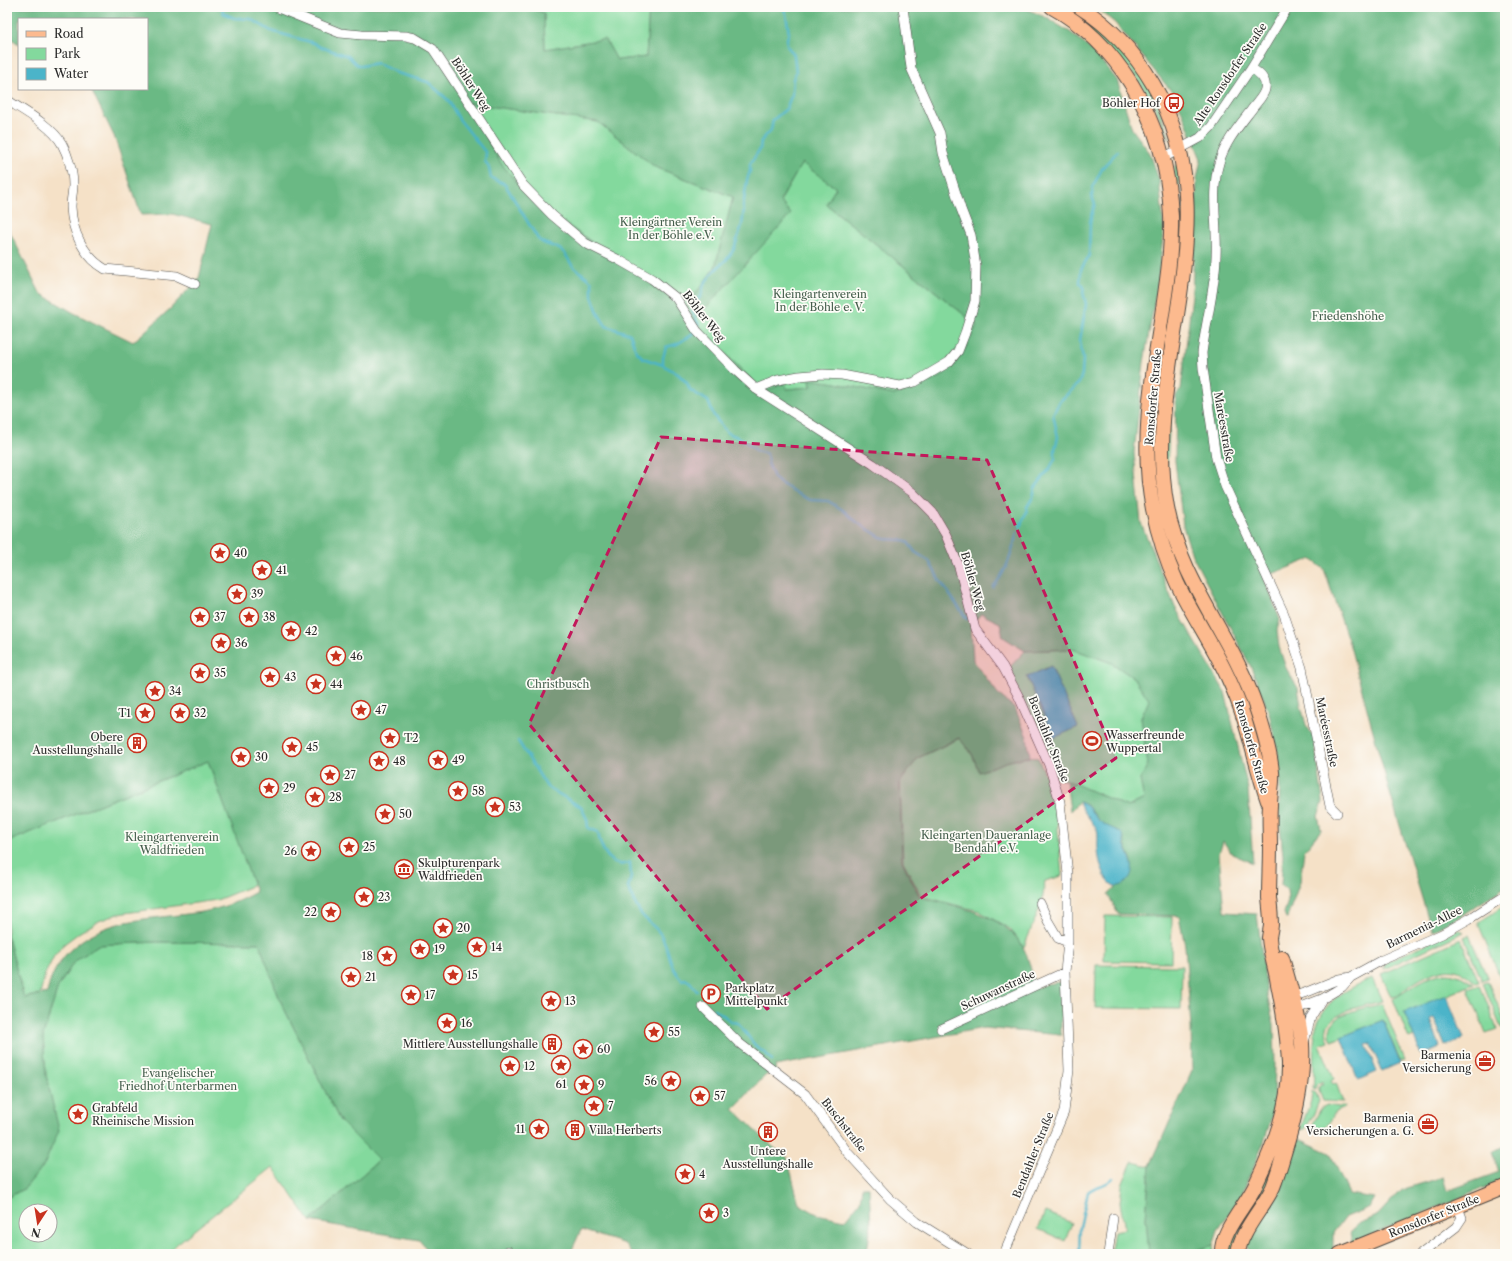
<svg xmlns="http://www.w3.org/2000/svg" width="1512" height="1261" font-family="'Libre Caslon Text',serif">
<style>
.green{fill:#83d99d;stroke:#578264;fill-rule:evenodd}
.forest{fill:#6ab984;stroke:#4a7258;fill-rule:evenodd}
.water{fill:#4bb4c9;stroke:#3b707a}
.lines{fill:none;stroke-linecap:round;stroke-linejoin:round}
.stream{stroke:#4bb4c9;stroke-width:2.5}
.street-casing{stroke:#494642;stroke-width:10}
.primary-casing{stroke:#494642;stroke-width:16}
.street{stroke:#fff;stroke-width:9}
.primary{stroke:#fcba8e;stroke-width:14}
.marked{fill:#c2185b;fill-opacity:0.2;stroke:#c2185b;stroke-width:3;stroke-dasharray:8 5;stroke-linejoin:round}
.labels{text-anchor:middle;stroke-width:3.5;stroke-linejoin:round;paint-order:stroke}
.street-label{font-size:11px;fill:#2b2b2b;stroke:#fdfcf7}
.poi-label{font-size:11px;fill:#2b2b2b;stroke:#fdfcf7;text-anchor:start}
.park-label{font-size:11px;fill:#455f4d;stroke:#fdfcf7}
</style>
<rect width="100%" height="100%" fill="#fdfcf7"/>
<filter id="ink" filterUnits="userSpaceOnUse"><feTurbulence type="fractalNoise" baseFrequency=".025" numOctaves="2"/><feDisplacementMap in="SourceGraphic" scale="8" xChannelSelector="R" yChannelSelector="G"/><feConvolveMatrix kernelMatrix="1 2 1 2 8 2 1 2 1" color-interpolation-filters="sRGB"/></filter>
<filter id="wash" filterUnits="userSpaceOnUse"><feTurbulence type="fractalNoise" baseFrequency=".012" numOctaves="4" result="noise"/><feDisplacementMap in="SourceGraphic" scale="16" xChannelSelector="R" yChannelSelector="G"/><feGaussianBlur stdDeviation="0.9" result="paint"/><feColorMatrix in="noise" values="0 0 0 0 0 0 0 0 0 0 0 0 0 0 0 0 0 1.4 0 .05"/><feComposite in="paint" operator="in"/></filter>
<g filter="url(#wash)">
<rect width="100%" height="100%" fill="#f5e1c7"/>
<!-- green -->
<path class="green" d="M528 7H649L646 57 617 60 605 39 545 49 544 13Z
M1062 7H1070L1074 9C1101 30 1134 59 1150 89 1159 105 1164 124 1171 141L1169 139 1151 99 1130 69Z
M468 103 598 122 655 167 733 197 715 267 686 307 531 200 500 162Z
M802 163 836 188 826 204 977 325 962 355 941 377 894 395 836 383 810 380 811 387 786 389 785 383 764 393 693 321 790 214 780 202Z
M1178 164 1181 223 1164 520 1172 550 1182 573 1234 669 1257 730 1266 771 1185 588 1171 553 1156 494 1153 440 1174 172 1175 166Z
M1073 649 1112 663 1135 679 1150 700 1141 718 1148 764 1140 780 1144 799 1128 807 1066 780 1055 779 1008 669 1025 651Z
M960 738 972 754 979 771C998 765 1018 755 1038 758L1055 796 1062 876 1045 881 1042 902 1024 947 1010 929 979 911 921 896 903 861 900 782 918 758Z
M208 761 254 885 217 900 118 914 99 921 80 932 64 944 54 956 45 974 40 994 24 998 7 934V842Z
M1505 905V989L1478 923Z
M1105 916 1172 917 1171 962 1104 961Z
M1458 929 1464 932 1384 969 1385 963Z
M1469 935 1488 979 1482 981 1464 937Z
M1461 939 1479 982 1476 983C1471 979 1466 974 1461 972 1440 962 1412 984 1396 996L1391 997 1381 974Z
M157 942 260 943 280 1000 340 1121 379 1160 310 1221 273 1167 178 1243 167 1254H7V1198L25 1188 44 1165 58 1130 46 1075 43 1036 58 987 74 962 98 945ZM26 1211H50V1235H26Z
M1096 965 1182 966 1181 1009 1095 1008Z
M1447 973C1458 974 1465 978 1474 984L1405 1012 1414 1037 1409 1039 1393 999C1410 989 1427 974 1447 973Z
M1372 978 1382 1001 1347 1010V1011C1333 1018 1321 1024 1329 1042L1320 1045 1334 1079 1331 1081 1333 1084 1336 1083 1343 1102 1323 1101 1319 1091V1086L1323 1084 1322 1082 1316 1084V1089L1313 1088C1315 1070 1312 1053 1315 1036L1314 1034C1323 1000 1342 992 1372 978Z
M1488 982 1505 1022V1027L1501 1028 1483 983Z
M1480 985 1497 1029 1486 1033 1468 989Z
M1382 1004 1405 1060 1400 1061 1383 1020 1332 1041C1319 1014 1365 1008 1382 1004Z
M1294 1023 1296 1044 1295 1082 1269 1181 1232 1248 1231 1254H1227V1247L1237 1227 1255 1200 1271 1162 1289 1030Z
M1312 1091 1316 1093 1319 1101 1313 1116 1305 1129 1300 1130 1311 1101Z
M1327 1105 1339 1107 1345 1106 1344 1108 1335 1112C1329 1125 1325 1129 1310 1130L1321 1108Z
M1132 1162 1150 1166 1146 1218 1149 1254H1110L1114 1231 1125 1229 1120 1203 1122 1185Z
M1045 1212 1072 1223 1065 1241 1038 1229Z
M1213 1245 1214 1254H1185Z"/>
<!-- forest -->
<path class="forest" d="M7 7H528L544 13 545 49 605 39 617 60 646 57 649 7H1022L1045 17 1070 32 1095 53 1117 80 1132 129 1150 153 1159 180 1164 228 1158 281 1144 362 1134 453 1141 523 1175 607 1225 692 1248 789 1253 863 1232 854 1223 841 1219 854 1224 912 1257 914 1267 995 1274 1025 1275 1064 1274 1096 1272 1116 1264 1142 1242 1194 1218 1230 1213 1245 1185 1254H1149L1146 1218 1150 1166 1192 1071 1191 1026 1185 946 1179 916 1118 914 1108 894 1117 886 1121 885 1132 861 1125 844 1124 838 1100 822 1087 805 1079 802 1070 811 1066 780 1128 807 1144 799 1140 780 1148 764 1141 718 1149 700 1135 679 1112 663 1073 649 1025 651 1003 637 1000 623 981 614 971 625 973 660 999 695 1015 708 1027 737 1030 756 1006 762 979 772 972 754 959 738 918 758 900 782 902 861 920 897C954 906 1004 913 1023 947 1029 958 1032 976 1036 988L1046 984 1061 982V1035L984 1028 775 1066 776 1072 766 1075 733 1109 773 1147 787 1157 799 1204 817 1214 845 1220 860 1201 862 1187H869L871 1225 867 1251 864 1254H632L625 1244 581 1230 570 1254H519L492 1250 486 1254H431L419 1240 310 1221 379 1160 340 1121 280 1000 259 943 157 942 98 945 74 962 58 987 43 1036 46 1075 59 1130 44 1165 25 1188 7 1198V934L24 998 47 993C55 953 88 930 126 922 151 917 177 916 202 912 223 908 238 902 256 892L208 761 7 842V226L40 293 74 313 133 342 170 309 199 278 212 224 172 214 141 215 114 136 91 89H147V19H19V44L7 36ZM468 103 598 122 655 167 733 197 715 267 686 307 531 200 500 162ZM802 163 836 188 826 204 977 325 962 355 941 377 894 395 836 383 810 379 811 387 787 389 785 382 764 393 694 321 791 214 780 201Z
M1095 7H1505V887L1459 917 1432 931 1389 790 1350 646 1324 569 1311 559 1264 577 1280 620 1277 630 1279 647 1286 668 1298 688 1301 706 1306 725 1314 737 1323 802 1318 816 1321 830 1304 851 1300 882 1287 918H1286L1284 913 1288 901 1287 890 1281 885 1283 856 1279 814 1280 788 1278 754 1269 713 1251 667 1192 555 1183 526 1175 461 1176 395 1181 389 1192 295 1197 178 1201 159 1176 97 1115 23Z
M1297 1138 1330 1153 1349 1194 1375 1198 1370 1207 1345 1217 1333 1233V1251L1318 1254H1250L1247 1244 1285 1176Z
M1505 1146V1179L1352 1243 1350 1232 1360 1223 1378 1215 1401 1190 1443 1177 1447 1191 1499 1172 1492 1151Z"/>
<!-- water -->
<path class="water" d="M1051 666 1078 727 1054 738 1027 677Z
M1079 802C1092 806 1091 815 1101 822 1106 827 1114 828 1120 832 1125 835 1123 841 1125 846 1130 857 1137 869 1128 880 1125 884 1120 887 1115 886 1104 883 1098 859 1098 849 1097 843 1099 836 1097 830 1092 820 1083 813 1079 802Z
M1446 995 1464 1038 1445 1046 1434 1018 1430 1019 1440 1047 1421 1055 1404 1012Z
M1383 1020 1400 1063 1382 1071 1370 1043 1366 1044 1377 1072 1358 1080 1341 1037Z"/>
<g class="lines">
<!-- stream -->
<path class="stream" d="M222 7 223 13 234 18 251 19 271 31 314 43 320 47 348 56 356 64 361 66 377 63 397 73 428 82 448 100 459 119 486 153 485 161 489 168 491 178 503 183 506 186 538 239C546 247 553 244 561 250 567 254 568 260 572 265 578 272 586 275 592 282V296L599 315 606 326 630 334 636 351 643 358 663 365 678 374 687 383 690 390 708 401 714 416 723 428 728 433 742 439 757 451 767 454 768 463 774 478 781 484 788 487 792 491 810 500 828 501 843 510 858 523 884 539 903 540 907 541 915 552 929 561 940 581 967 619
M699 325 693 313V304L701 296 704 284 714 271 727 259 734 249 742 225 744 210 743 207 747 180 750 171V164L760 149 761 141 771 130 773 120 786 109 792 94 793 79 796 72 794 55 787 46V38L789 33 786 14 783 7
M663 365V358L666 347 677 344 690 336 694 332
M1020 527 1026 513 1027 507 1033 497 1035 488 1050 468 1055 459V449L1058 437 1053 414 1060 401 1079 383 1082 374 1083 359 1080 340 1086 304 1083 292 1084 287 1080 283 1081 269 1089 256 1090 223 1092 212 1095 204 1091 195 1093 193 1092 188 1103 167 1117 152
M993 587C1007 571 1012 553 1017 532
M518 741 547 787 581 807 587 819 588 828 598 832C600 847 611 872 630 862L631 877 628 888C632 896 636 908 642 915 648 922 657 928 661 935 671 952 667 964 682 980L685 979 690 982 697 991
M714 1009 723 1015 732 1022 738 1023 754 1044 760 1050 763 1051 772 1060
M1079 1254 1080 1227 1088 1192C1095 1185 1104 1188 1113 1178"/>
</g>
</g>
<g filter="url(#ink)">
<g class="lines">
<defs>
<path id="street" d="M276 7 340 33 362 35 406 36 415 38 433 49 523 185 552 215 585 243 619 260 652 279 676 298 697 331 735 370 756 389 873 464 912 492 933 513 946 535 959 567 975 629 1003 667 1019 697 1049 765 1060 802 1068 874V942L1065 972 1069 1070 1064 1112 1004 1254
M1251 68C1258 72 1267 79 1265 89 1264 96 1256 103 1252 109 1239 126 1225 142 1219 163 1210 193 1218 226 1216 257 1215 289 1206 321 1202 353L1203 368 1216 458 1225 486 1284 614 1302 668 1330 806 1337 813
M7 100C24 111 52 126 62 144 68 155 73 172 73 185 73 192 71 199 71 207 72 231 83 256 105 269L177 276 195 284
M1163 158 1200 138 1211 127 1251 68 1288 7
M756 389 778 380 799 376 823 374 842 375 900 386 915 382 949 362 958 351 965 333 975 301 976 266 971 235 961 209 943 153 940 133 911 68 903 7
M1040 903 1048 921 1058 938 1068 942
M1288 998 1307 992 1339 979 1351 977
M703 1007 739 1043 805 1094 848 1153 890 1199 917 1222 968 1254
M1291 1011 1322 999 1342 987 1351 977 1382 960 1442 934 1469 919 1505 896
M941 1029 1065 972
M1304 1042 1311 1017 1322 999
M508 1251V1254
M1108 1254 1113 1218
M1421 1254 1456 1227 1462 1218 1458 1207"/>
<path id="primary" d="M1052 7C1085 25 1112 53 1132 85 1156 124 1169 170 1171 216 1172 249 1167 282 1162 315 1152 378 1140 445 1153 509 1158 534 1166 559 1177 583 1193 617 1215 647 1230 682 1248 720 1254 761 1268 801
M1080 7C1110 26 1135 53 1153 84 1234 220 1140 364 1167 508 1182 584 1232 636 1256 707 1263 728 1270 750 1272 772 1273 783 1270 794 1270 805 1269 818 1270 832 1270 845 1270 863 1269 880 1269 898 1270 907 1271 916 1271 925 1271 927 1269 936 1269 938 1270 953 1276 969 1278 984 1283 1009 1288 1037 1289 1063 1290 1105 1274 1146 1256 1184 1247 1205 1220 1231 1222 1254
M1238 1254C1239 1233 1264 1207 1273 1187 1279 1172 1283 1156 1288 1140 1297 1109 1304 1077 1302 1044 1299 1015 1290 986 1282 958
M1340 1254 1505 1187"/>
</defs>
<!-- street casing -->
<use href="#street" class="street-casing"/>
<!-- primary casing -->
<use href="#primary" class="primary-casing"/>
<!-- street -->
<use href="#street" class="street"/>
<!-- primary -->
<use href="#primary" class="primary"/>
</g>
</g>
<!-- marked area -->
<path class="marked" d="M661 437 987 460 1116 758 767 1009 529 724Z"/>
<!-- icons -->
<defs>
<symbol id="bus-ring" viewBox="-11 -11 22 22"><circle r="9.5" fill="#fdfcf7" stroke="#c8321e" stroke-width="1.5"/><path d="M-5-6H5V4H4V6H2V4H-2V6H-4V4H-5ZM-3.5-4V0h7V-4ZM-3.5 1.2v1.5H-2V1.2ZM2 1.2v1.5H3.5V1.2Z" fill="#c8321e"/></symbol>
<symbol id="sight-ring" viewBox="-11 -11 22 22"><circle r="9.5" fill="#fdfcf7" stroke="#c8321e" stroke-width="1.5"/><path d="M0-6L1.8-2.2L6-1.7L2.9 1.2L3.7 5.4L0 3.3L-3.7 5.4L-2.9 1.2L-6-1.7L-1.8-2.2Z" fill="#c8321e"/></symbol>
<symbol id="stadium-ring" viewBox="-11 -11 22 22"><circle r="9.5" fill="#fdfcf7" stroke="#c8321e" stroke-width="1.5"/><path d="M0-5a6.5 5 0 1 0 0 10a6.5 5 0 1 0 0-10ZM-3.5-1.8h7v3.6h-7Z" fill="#c8321e"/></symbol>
<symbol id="building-ring" viewBox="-11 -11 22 22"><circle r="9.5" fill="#fdfcf7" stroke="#c8321e" stroke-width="1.5"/><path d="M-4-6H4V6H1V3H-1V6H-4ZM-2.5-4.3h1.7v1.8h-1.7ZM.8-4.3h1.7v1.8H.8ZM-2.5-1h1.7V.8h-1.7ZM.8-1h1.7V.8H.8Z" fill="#c8321e"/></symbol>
<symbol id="museum-ring" viewBox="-11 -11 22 22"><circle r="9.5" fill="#fdfcf7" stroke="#c8321e" stroke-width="1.5"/><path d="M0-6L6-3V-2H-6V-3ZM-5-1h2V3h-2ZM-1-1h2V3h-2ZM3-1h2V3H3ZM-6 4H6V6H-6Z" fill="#c8321e"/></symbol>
<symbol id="parking-ring" viewBox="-11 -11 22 22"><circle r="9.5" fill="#fdfcf7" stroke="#c8321e" stroke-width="1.5"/><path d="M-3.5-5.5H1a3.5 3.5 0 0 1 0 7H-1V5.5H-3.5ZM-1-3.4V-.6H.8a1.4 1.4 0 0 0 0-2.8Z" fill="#c8321e"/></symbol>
<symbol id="office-ring" viewBox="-11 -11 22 22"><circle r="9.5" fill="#fdfcf7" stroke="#c8321e" stroke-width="1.5"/><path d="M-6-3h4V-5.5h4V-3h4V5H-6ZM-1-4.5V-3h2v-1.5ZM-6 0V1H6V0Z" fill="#c8321e"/></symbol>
</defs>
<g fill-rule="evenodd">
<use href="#bus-ring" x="1163" y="92" width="22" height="22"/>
<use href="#sight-ring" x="209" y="542" width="22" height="22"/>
<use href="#sight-ring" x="251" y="559" width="22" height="22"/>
<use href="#sight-ring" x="226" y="583" width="22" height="22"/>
<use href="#sight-ring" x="189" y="606" width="22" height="22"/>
<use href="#sight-ring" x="238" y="606" width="22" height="22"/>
<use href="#sight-ring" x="280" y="620" width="22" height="22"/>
<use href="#sight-ring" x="210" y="632" width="22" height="22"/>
<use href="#sight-ring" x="325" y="645" width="22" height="22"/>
<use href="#sight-ring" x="189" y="662" width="22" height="22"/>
<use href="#sight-ring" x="259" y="666" width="22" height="22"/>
<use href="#sight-ring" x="305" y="673" width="22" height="22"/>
<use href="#sight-ring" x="144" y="680" width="22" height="22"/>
<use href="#sight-ring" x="350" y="699" width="22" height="22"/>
<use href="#sight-ring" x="134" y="702" width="22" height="22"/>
<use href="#sight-ring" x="169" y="702" width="22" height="22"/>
<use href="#sight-ring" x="379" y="727" width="22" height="22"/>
<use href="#stadium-ring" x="1081" y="730" width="22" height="22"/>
<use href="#building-ring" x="126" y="732" width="22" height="22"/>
<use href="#sight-ring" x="281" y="736" width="22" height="22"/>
<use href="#sight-ring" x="230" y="746" width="22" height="22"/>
<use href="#sight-ring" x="427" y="749" width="22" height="22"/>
<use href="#sight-ring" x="368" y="750" width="22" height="22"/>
<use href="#sight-ring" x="319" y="764" width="22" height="22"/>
<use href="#sight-ring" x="258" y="777" width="22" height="22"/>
<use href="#sight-ring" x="447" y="780" width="22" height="22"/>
<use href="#sight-ring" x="304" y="786" width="22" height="22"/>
<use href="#sight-ring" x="484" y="796" width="22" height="22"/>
<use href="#sight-ring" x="374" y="803" width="22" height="22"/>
<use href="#sight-ring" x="338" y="836" width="22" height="22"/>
<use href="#sight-ring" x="300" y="840" width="22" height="22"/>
<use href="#museum-ring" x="393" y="858" width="22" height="22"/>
<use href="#sight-ring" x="353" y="886" width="22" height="22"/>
<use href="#sight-ring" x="320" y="901" width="22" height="22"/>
<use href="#sight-ring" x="432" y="917" width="22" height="22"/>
<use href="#sight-ring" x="466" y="936" width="22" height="22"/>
<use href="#sight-ring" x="409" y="938" width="22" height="22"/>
<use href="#sight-ring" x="376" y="945" width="22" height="22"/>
<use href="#sight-ring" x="442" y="964" width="22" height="22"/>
<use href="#sight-ring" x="340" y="966" width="22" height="22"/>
<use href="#parking-ring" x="700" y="983" width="22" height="22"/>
<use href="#sight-ring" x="400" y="984" width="22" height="22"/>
<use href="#sight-ring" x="540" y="990" width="22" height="22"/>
<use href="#sight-ring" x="436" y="1012" width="22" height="22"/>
<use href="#sight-ring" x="643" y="1021" width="22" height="22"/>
<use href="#building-ring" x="541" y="1033" width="22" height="22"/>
<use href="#sight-ring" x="572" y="1038" width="22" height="22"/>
<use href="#office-ring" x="1474" y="1050" width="22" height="22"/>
<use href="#sight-ring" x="550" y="1054" width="22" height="22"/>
<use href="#sight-ring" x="499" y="1055" width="22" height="22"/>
<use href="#sight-ring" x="660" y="1070" width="22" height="22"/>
<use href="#sight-ring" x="573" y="1074" width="22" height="22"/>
<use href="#sight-ring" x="689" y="1085" width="22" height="22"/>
<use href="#sight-ring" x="583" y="1095" width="22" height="22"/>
<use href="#sight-ring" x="67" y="1103" width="22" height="22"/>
<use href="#office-ring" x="1417" y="1113" width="22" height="22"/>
<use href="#sight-ring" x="528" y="1118" width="22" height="22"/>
<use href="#building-ring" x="564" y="1119" width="22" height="22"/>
<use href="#building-ring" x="757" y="1121" width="22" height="22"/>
<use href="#sight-ring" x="674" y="1163" width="22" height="22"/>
<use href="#sight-ring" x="698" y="1202" width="22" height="22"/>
</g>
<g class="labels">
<!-- street labels -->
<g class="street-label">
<text transform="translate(1230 74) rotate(-56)" y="4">Alte Ronsdorfer Straße</text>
<text transform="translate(471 84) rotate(57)" y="4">Böhler Weg</text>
<text transform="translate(704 316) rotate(52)" y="4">Böhler Weg</text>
<text transform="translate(1153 397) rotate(-85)" y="4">Ronsdorfer Straße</text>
<text transform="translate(1224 427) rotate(80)" y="4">Maréesstraße</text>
<text transform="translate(973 581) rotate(74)" y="4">Böhler Weg</text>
<text transform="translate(1327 732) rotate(78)" y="4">Maréesstraße</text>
<text transform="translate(1049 739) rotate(68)" y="4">Bendahler Straße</text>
<text transform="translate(1252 747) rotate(74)" y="4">Ronsdorfer Straße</text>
<text transform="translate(1424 927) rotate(-26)" y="4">Barmenia-Allee</text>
<text transform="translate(998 990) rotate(-25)" y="4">Schuwanstraße</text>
<text transform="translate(844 1125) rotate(52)" y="4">Buschstraße</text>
<text transform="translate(1033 1155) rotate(-68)" y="4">Bendahler Straße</text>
<text transform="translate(1434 1216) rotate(-22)" y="4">Ronsdorfer Straße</text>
</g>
<!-- poi labels -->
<g class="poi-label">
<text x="1160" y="107" text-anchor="end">Böhler Hof</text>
<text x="234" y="557">40</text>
<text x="276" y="574">41</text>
<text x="251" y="598">39</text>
<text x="214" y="621">37</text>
<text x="263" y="621">38</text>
<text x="305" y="635">42</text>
<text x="235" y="647">36</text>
<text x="350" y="660">46</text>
<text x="214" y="677">35</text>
<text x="284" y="681">43</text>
<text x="330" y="688">44</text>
<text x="169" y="695">34</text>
<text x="375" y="714">47</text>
<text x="131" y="717" text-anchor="end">T1</text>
<text x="194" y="717">32</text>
<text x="1106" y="739">Wasserfreunde<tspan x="1106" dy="13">Wuppertal</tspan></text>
<text x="123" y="741" text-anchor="end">Obere<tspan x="123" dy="13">Ausstellungshalle</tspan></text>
<text x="404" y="742">T2</text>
<text x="306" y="751">45</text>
<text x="255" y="761">30</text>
<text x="452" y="764">49</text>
<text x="393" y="765">48</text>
<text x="344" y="779">27</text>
<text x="283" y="792">29</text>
<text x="472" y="795">58</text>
<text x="329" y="801">28</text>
<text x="509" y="811">53</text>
<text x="399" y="818">50</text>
<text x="363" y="851">25</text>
<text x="297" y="855" text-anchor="end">26</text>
<text x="418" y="867">Skulpturenpark<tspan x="418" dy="13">Waldfrieden</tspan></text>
<text x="378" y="901">23</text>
<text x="317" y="916" text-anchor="end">22</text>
<text x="457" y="932">20</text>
<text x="491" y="951">14</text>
<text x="434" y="953">19</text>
<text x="373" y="960" text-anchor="end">18</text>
<text x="467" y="979">15</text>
<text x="365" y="981">21</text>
<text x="725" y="992">Parkplatz<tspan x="725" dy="13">Mittelpunkt</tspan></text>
<text x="425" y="999">17</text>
<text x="565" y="1005">13</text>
<text x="461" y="1027">16</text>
<text x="668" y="1036">55</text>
<text x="538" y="1048" text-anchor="end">Mittlere Ausstellungshalle</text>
<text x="597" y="1053">60</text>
<text x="1471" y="1059" text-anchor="end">Barmenia<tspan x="1471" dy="13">Versicherung</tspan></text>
<text x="524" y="1070">12</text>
<text x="657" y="1085" text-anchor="end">56</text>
<text x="561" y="1088" text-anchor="middle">61</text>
<text x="598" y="1089">9</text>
<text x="714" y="1100">57</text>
<text x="608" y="1110">7</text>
<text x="92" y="1112">Grabfeld<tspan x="92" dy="13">Rheinische Mission</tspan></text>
<text x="1414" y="1122" text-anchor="end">Barmenia<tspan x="1414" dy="13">Versicherungen a. G.</tspan></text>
<text x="525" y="1133" text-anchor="end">11</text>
<text x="589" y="1134">Villa Herberts</text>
<text x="768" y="1155" text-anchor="middle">Untere<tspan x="768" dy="13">Ausstellungshalle</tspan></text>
<text x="699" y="1178">4</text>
<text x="723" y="1217">3</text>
</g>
<!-- park labels -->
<g class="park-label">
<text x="671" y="226">Kleingärtner Verein<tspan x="671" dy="13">In der Böhle e.V.</tspan></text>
<text x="820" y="298">Kleingartenverein<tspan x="820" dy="13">In der Böhle e. V.</tspan></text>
<text x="1348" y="320">Friedenshöhe</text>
<text x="558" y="688">Christbusch</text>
<text x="986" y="839">Kleingarten Daueranlage<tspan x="986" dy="13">Bendahl e.V.</tspan></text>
<text x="172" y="841">Kleingartenverein<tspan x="172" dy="13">Waldfrieden</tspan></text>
<text x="178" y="1077">Evangelischer<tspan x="178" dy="13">Friedhof Unterbarmen</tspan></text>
</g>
</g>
<!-- margin -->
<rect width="1512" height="1261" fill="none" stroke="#fdfcf7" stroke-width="24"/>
<!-- legend -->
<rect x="18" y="18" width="130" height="72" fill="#fdfcf7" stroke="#a9a8a5"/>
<rect x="26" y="31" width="20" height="6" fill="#fcba8e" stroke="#a9a8a5"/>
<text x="54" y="38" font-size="12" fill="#2b2b2b">Road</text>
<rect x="26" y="48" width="20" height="12" fill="#83d99d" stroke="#a9a8a5"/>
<text x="54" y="58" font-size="12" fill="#2b2b2b">Park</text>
<rect x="26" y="68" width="20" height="12" fill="#4bb4c9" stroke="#a9a8a5"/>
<text x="54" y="78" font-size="12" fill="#2b2b2b">Water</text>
<!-- north arrow -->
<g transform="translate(38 1223) rotate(192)"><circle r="19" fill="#fdfcf7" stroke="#a9a8a5"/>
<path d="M0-3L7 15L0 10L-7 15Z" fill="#c8321e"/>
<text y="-6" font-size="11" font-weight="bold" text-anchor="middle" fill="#2b2b2b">N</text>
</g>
</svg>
